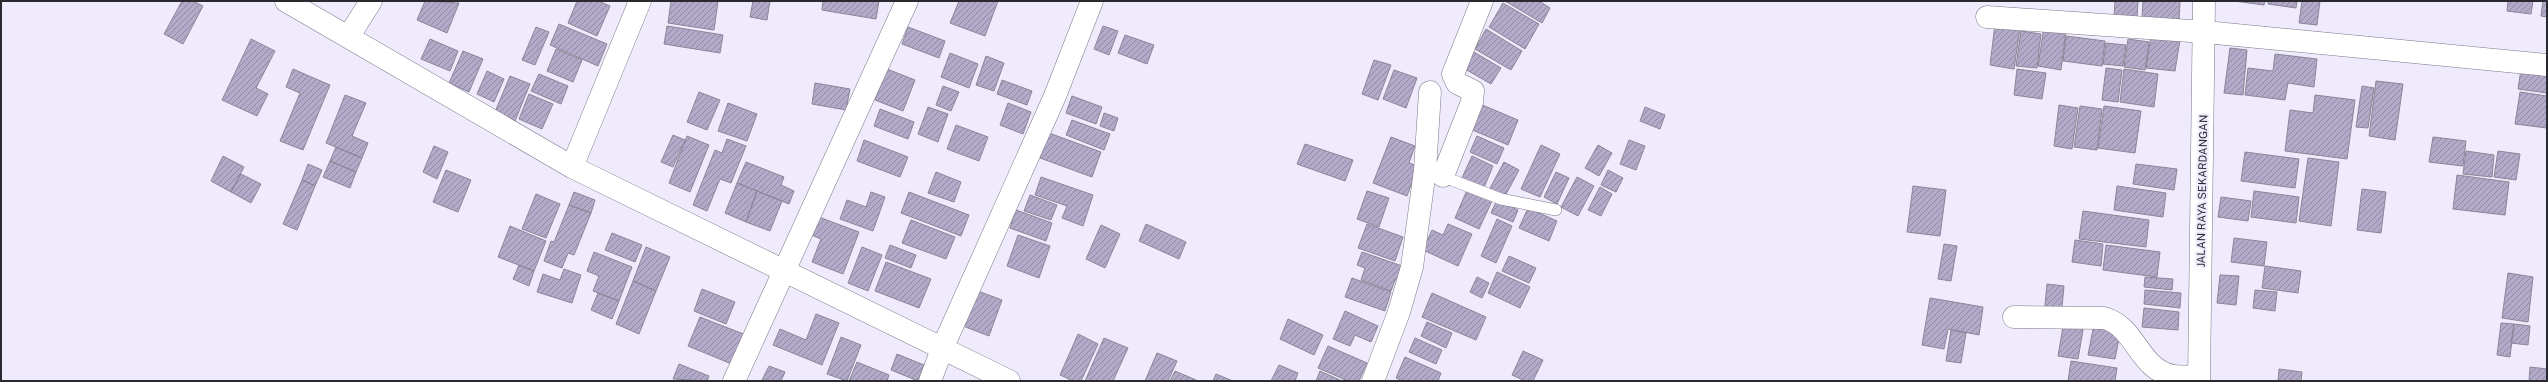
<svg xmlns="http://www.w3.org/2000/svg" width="2548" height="382" font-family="'Public Sans',sans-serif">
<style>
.building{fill:url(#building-hatch);stroke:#8a8696}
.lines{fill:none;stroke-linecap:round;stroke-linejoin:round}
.lane-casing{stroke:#7b7787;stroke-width:12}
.street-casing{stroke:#7b7787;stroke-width:23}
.lane{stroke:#fff;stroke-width:11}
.street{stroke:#fff;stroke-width:22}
.labels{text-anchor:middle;stroke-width:4;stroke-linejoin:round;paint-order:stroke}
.street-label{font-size:11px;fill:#2b2930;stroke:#efeafc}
</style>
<defs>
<pattern id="building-hatch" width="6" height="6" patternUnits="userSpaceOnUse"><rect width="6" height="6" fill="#b3aaca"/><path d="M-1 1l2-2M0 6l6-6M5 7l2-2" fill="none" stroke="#928aa4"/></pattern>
</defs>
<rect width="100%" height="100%" fill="#efeafc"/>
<!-- building -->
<path class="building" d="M182 1H193L203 6 183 44 164 34Z
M425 1 459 3 447 33 417 20Z
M577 1H598L610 6 597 36 568 23Z
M671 1H718L714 30 668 23Z
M753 1H770L767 20 750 17Z
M823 1H879L876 19 822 10Z
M959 1H998L985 36 950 23Z
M1505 1H1539L1550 8 1542 23Z
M2115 1H2138L2137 18 2114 17Z
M2143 1H2180L2179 21 2142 19Z
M2234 1H2265L2264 5Z
M2268 1H2297L2296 8 2268 4Z
M2302 1H2320L2317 25 2299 23Z
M2508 1H2533L2531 14 2507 11Z
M2543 1H2547V17L2541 16Z
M1503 3 1539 24 1525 49 1489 27Z
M559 24 607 44 598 66 550 45Z
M1995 24 2020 28 2014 69 1990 65Z
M667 26 723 35 720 53 664 44Z
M1103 26 1118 31 1109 55 1094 49Z
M536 27 549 32 535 65 522 60Z
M908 27 945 41 939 58 902 44Z
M2044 27 2066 30 2061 70 2038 66Z
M1486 29 1522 51 1511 70 1475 49Z
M2021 31 2041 34 2037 68 2016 66Z
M1125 35 1154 45 1147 64 1118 53Z
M2066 36 2105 41 2102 66 2063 61Z
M2151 36 2180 40 2175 71 2146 68Z
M251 39 275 51 256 88 268 94 257 116 222 100Z
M430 39 458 51 450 71 421 59Z
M2128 39 2149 42 2145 70 2124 67Z
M2106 43 2126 45 2123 66 2103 64Z
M2230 48 2247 50 2243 95 2224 93Z
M556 49 582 60 573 82 547 71Z
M463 51 483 59 469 92 449 83Z
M1474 52 1501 68 1491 84 1465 69Z
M950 53 978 64 969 88 941 77Z
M2275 54 2317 59 2314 87 2288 83 2285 100 2245 95 2248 68 2273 71Z
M986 56 1004 63 994 91 976 85Z
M1374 60 1391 65 1378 100 1362 94Z
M2106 68 2122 70 2118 102 2102 100Z
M293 69 330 85 303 150 280 141 300 93 286 87Z
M887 69 915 80 903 111 875 100Z
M2017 69 2046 73 2042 99 2014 95Z
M2124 69 2158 74 2154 107 2120 102Z
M2521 69 2547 73V93L2518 89Z
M1394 70 1417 78 1406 108 1383 99Z
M487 71 504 79 494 102 477 94Z
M539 74 568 86 561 104 531 91Z
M510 76 530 84 515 121 495 112Z
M1002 80 1032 91 1027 105 997 94Z
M2376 81 2403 84 2395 140 2369 136Z
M815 83 850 89 846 110 812 104Z
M943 86 959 92 951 111 936 105Z
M2362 86 2374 88 2368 128 2356 127Z
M699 92 720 100 707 130 687 122Z
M2520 92 2547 96V128L2515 124Z
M529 94 553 104 542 129 519 119Z
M345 95 366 103 352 136 368 143 362 158 326 143Z
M2315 95 2355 100 2347 159 2285 151 2290 110 2313 113Z
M1072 96 1102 107 1096 124 1066 113Z
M728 103 757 114 747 141 718 131Z
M1008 103 1031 112 1023 134 1000 125Z
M1480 104 1518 120 1508 145 1470 129Z
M2059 105 2078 108 2072 149 2054 146Z
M2080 106 2102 109 2097 150 2074 147Z
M2104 106 2141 111 2135 153 2098 148Z
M928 107 948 114 938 142 918 134Z
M1645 107 1665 115 1660 129 1640 121Z
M880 109 914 122 908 139 874 126Z
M1104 113 1118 118 1114 131 1100 126Z
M1072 120 1110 134 1104 150 1066 135Z
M956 125 988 137 979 161 947 149Z
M1049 133 1101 152 1092 177 1040 158Z
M673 135 685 140 673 167 661 162Z
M687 136 709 145 690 192 669 183Z
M1477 136 1504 148 1497 164 1470 152Z
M1391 137 1415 146 1409 163 1418 166 1407 196 1373 183Z
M2433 137 2466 141 2463 166 2429 162Z
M727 139 746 146 731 183 720 179 707 211 693 205 715 150 722 153Z
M864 140 908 157 900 177 857 161Z
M1629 140 1645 146 1636 170 1620 164Z
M1305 144 1353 160 1345 181 1297 164Z
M1541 145 1560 154 1540 197 1521 189Z
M1598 145 1612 153 1599 176 1585 168Z
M434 146 448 152 437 179 423 172Z
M336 147 362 158 356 172 330 161Z
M2466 151 2494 155 2492 177 2463 174Z
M2498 151 2520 154 2516 180 2494 177Z
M2245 152 2299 159 2295 188 2241 181Z
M223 156 244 167 231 192 211 181Z
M1472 156 1493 166 1483 190 1461 180Z
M2308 158 2339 162 2331 226 2299 221Z
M330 161 356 172 350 188 323 177Z
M746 162 784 177 781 185 794 191 789 204 737 183Z
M1504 162 1519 170 1504 198 1489 190Z
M308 164 322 170 315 186 302 180Z
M2136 164 2177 169 2174 190 2133 184Z
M446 170 471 180 458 212 433 202Z
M1608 170 1623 178 1616 192 1601 185Z
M936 172 961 182 954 202 928 193Z
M1556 172 1569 178 1557 204 1544 197Z
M241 174 261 184 251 203 231 192Z
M2457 175 2509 182 2505 215 2453 209Z
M1041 177 1093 195 1083 226 1062 218 1067 206 1035 195Z
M1577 177 1594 186 1578 216 1561 207Z
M302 180 315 186 297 230 283 224Z
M737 183 757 191 746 222 725 213Z
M1913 186 1946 190 1940 236 1907 232Z
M2117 186 2166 193 2163 217 2114 210Z
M1600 187 1612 194 1601 216 1588 210Z
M2362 189 2386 192 2381 233 2357 230Z
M1467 190 1492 201 1479 229 1455 218Z
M757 191 782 201 770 231 746 222Z
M1367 191 1389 198 1379 227 1357 219Z
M2254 191 2299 197 2296 223 2251 217Z
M574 192 595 200 591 213 569 205Z
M871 192 885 197 873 231 840 219 847 200 866 207Z
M909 192 969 215 961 236 901 213Z
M536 194 560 204 546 238 522 229Z
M1030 195 1057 205 1051 220 1024 211Z
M2221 197 2251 201 2248 221 2218 217Z
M1497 200 1518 210 1513 222 1491 213Z
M569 205 591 213 574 255 568 253 562 268 544 261 551 241 554 242Z
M1528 208 1557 221 1549 241 1519 228Z
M1016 210 1052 223 1046 241 1010 228Z
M2083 211 2149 220 2146 247 2079 239Z
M816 216 859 232 843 274 812 262 821 239 809 234Z
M1497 219 1512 226 1496 263 1481 256Z
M911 220 955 237 946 259 902 243Z
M1146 224 1186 242 1179 259 1139 241Z
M1367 224 1403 237 1395 261 1358 248Z
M1448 224 1472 234 1458 266 1423 250 1432 230 1443 235Z
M1101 225 1120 234 1105 268 1086 259Z
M510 226 546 241 534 271 498 257Z
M612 233 642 245 635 262 605 250Z
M1018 235 1050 246 1039 278 1007 266Z
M2234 238 2267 242 2264 266 2231 262Z
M2075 240 2103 244 2101 266 2072 262Z
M1944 244 1957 246 1951 281 1938 279Z
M890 245 916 255 911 268 885 258Z
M2106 245 2160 252 2157 277 2103 270Z
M646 247 670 257 656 291 633 281Z
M862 247 882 255 868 291 848 283Z
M594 252 632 267 619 301 593 291 599 276 587 271Z
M1362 252 1405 267 1400 281 1395 280 1391 291 1361 280 1365 268 1357 265Z
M1509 256 1536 268 1529 283 1502 271Z
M886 262 931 279 919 308 875 291Z
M519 265 534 271 529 286 513 279Z
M2265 266 2301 271 2298 293 2262 288Z
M564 269 581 275 572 303 537 292 543 274 560 280Z
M1497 272 1530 287 1520 308 1488 293Z
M2508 273 2533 277 2528 322 2502 318Z
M2220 275 2239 276 2236 305 2217 303Z
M1477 277 1489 283 1482 298 1470 292Z
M2145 277 2173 279 2172 290 2144 287Z
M1352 278 1391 292 1385 311 1345 297Z
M633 281 656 291 639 334 616 324Z
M2047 284 2064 286 2061 317 2044 315Z
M702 289 735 302 726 324 694 311Z
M975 290 1002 300 989 336 963 326Z
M2145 290 2181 293 2180 308 2144 304Z
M2255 290 2277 292 2275 311 2253 308Z
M598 293 619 301 612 319 591 310Z
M1432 293 1486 317 1476 340 1422 317Z
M1930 298 1983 307 1979 335 1948 329 1944 349 1922 345Z
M2144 308 2179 312 2178 330 2142 327Z
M1345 311 1378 326 1371 342 1355 335 1350 346 1333 339Z
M816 314 839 323 822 365 773 345 780 329 806 340Z
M700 317 746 335 734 365 688 346Z
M1288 319 1323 335 1314 355 1280 339Z
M2064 321 2084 324 2078 359 2058 356Z
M1427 322 1452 333 1446 348 1421 336Z
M2501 323 2514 324 2510 357 2497 355Z
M2094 324 2121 328 2115 359 2088 355Z
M2514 324 2530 326 2528 345 2511 343Z
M1951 330 1966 333 1961 363 1946 361Z
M1078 334 1098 344 1081 381H1073L1060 375Z
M841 337 861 345 847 381 827 374Z
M1104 338 1128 348 1113 381H1085Z
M1415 338 1442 350 1436 364 1409 352Z
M1328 346 1367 363 1359 381H1348L1318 368Z
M1523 351 1543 360 1533 381H1525L1512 375Z
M1157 353 1177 361 1168 381H1145Z
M897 354 924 365 918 381 891 370Z
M1405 357 1441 373 1438 381H1403L1396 378Z
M2071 361 2117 368 2115 381H2068Z
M857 362 889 375 887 381H849Z
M679 364 709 376 707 381 673 379Z
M1279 365 1298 373 1295 381H1271Z
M769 366 785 372 781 381 762 380Z
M2530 367 2547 369V381H2529Z
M2279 369 2302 372 2301 381H2278Z
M1175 371 1196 380V381H1170Z
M1320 371 1342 381H1316Z
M1216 374 1233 381H1213Z"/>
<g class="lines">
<defs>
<path id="lane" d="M1439 175 1501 199 1556 210"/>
<path id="street" d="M286 1 572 167 1009 381
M1987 17 2205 32 2547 65
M349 36 371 1
M572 167 640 1
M1443 176 1472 102 1473 91 1457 83 1453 74 1482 1
M2014 317 2104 318C2137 327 2138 370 2174 376 2182 377 2191 376 2199 377
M734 381 907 1
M930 381 942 349 1055 96 1092 1
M1373 381 1399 312 1412 267 1425 170 1430 92
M2199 381 2204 1"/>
</defs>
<!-- lane casing -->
<use href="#lane" class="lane-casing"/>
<!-- street casing -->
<use href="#street" class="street-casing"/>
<!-- lane -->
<use href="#lane" class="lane"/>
<!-- street -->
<use href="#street" class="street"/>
</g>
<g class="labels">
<!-- street labels -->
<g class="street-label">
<text transform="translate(2202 191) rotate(-89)" y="4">JALAN RAYA SEKARDANGAN</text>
</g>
</g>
<!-- border -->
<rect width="2548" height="382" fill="none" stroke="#2b2930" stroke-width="4"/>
</svg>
